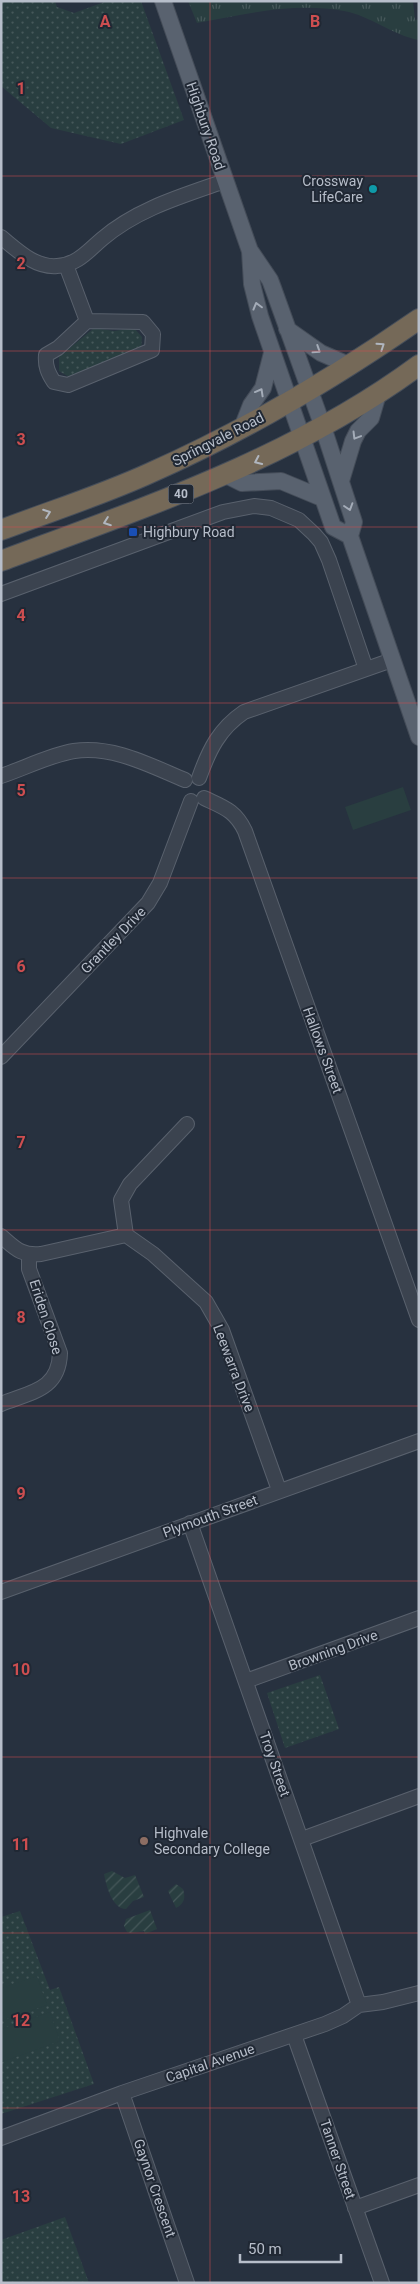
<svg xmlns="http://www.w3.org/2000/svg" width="420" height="2284" font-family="Roboto,sans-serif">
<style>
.grass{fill:url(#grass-tufts)}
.park{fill:url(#park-dots)}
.garden{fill:url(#garden-furrows)}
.pitch{fill:#293e40}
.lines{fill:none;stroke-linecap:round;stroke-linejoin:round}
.minor-casing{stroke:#59616d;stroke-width:16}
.major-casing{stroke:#444c58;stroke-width:18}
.highway-casing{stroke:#464e5a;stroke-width:22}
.minor{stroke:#3b434f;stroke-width:14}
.major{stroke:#59626f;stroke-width:16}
.highway{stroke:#756958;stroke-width:20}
.oneway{stroke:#a4acb8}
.oneway2{stroke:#b0b6bf}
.grid{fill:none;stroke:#ce4e50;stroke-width:1;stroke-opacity:0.55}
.culture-dot{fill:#0f9aa8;stroke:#202834;stroke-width:2}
.transit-dot{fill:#1a4fb4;stroke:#202834;stroke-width:2}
.education-dot{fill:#8d6e63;stroke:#202834;stroke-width:2}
.labels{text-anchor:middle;stroke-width:4;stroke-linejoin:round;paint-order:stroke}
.shield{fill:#202834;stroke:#8a919d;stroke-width:1}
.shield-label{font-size:12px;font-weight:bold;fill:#b7beca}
.street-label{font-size:14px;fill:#b7beca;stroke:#202834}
.poi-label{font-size:14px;fill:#b7beca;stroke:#202834;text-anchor:start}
.grid-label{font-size:16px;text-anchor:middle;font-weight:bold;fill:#ce4e50;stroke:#202834;stroke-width:4;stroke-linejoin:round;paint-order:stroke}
</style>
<defs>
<pattern id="grass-tufts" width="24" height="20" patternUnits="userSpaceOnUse" patternTransform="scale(1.25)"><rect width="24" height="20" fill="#293e40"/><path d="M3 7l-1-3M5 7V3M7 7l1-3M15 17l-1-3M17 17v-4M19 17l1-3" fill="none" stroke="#46585a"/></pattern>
<pattern id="park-dots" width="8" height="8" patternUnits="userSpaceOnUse" patternTransform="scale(1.25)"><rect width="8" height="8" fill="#293e40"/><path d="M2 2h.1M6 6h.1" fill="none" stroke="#46585a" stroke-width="1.8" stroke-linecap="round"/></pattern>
<pattern id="garden-furrows" width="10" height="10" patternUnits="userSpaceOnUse" patternTransform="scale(1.25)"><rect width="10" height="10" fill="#293e40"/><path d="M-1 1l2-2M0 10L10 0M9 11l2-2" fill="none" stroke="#46585a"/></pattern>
</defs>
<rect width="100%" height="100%" fill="#27313f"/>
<!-- grass -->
<path class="grass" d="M188 1H413L415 20 419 19V40C392 35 371 16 344 11 295 2 245 14 197 23Z"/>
<!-- park -->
<path class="park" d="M1 1H55L57 7 74 13 107 1H141L184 120 121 144 51 128 1 86Z
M94 328 114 331 134 328 142 337 141 350 69 377 59 371V357Z
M320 1675 339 1729 285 1748 267 1693Z
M20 1911 50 1990 59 1987 94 2084 1 2114V1917Z
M65 2217 89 2283H1V2240Z"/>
<!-- garden -->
<path class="garden" d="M112 1871 125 1878 135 1875 144 1897 133 1901 126 1909C112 1909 106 1885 104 1874Z
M176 1884 183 1889C186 1898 184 1904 176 1908L168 1891Z
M150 1910 157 1929 145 1934 144 1931 131 1933 127 1932 124 1926 126 1919Z"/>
<!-- pitch -->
<path class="pitch" d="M403 787 411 810 353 830 345 807Z
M37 1976 47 2005 1 2021V1988Z
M50 2012 60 2041 2 2062 1 2029Z"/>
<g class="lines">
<defs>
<path id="minor" d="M1 237C17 250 35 268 57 266 77 265 88 251 102 239 137 209 182 196 225 181
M66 265 87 321
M87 321 143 322 153 334 152 350 68 385 54 382C48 373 45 366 46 355L58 348Z
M1 594 223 512 254 506 271 508 299 520 314 534 321 542 329 560 366 669
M1 776C25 768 50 755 74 751 113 745 151 766 185 780
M199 778C209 750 219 729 244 712L392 660
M204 798C223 807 235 810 245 831L419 1320
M1 1057 148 903 160 883 191 801
M126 1235 121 1200 130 1184 187 1124
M1 1236C15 1248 21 1256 41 1254L126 1235 153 1254 206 1302 222 1330 279 1490
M1 1404C31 1392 59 1390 60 1353L29 1269V1255
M190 1523 359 2005
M1 1592 419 1441
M246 1681 419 1618
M302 1839 419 1796
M294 2035 382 2283
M122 2093 187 2283
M1 2138 122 2093 325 2024 343 2016 359 2005 383 2002 419 1993
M355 2208 419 2185"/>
<path id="major" d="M163 1 250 251 252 284 260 316 333 527 350 536
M251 252 270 280 273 288 323 427 354 522 350 536 419 737
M287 329 321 353 351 366
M242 428 251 405 263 388 272 353
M226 475 242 483 281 481 322 498
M341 481 353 441 358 431 371 418 378 394"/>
<path id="highway" d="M1 530C51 511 102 495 150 473 245 431 334 378 419 319
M1 561C146 507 293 458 419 365"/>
</defs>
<!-- minor casing -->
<use href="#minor" class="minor-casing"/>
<!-- major casing -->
<use href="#major" class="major-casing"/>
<!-- highway casing -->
<use href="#highway" class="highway-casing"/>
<!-- minor -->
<use href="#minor" class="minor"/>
<!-- major -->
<use href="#major" class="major"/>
<!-- highway -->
<use href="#highway" class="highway"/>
</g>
<!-- one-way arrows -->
<defs><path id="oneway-chevron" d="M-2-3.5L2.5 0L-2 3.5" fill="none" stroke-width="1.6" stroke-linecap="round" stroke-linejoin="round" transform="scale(1.25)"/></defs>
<g class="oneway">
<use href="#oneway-chevron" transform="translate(257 306) rotate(-105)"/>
<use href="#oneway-chevron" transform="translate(317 350) rotate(33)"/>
<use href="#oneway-chevron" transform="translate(260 392) rotate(-61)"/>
<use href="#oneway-chevron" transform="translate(356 436) rotate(121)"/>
<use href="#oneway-chevron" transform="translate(349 507) rotate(72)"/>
</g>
<g class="oneway2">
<use href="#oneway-chevron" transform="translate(381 346) rotate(-34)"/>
<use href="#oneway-chevron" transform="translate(258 461) rotate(155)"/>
<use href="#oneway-chevron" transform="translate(47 513) rotate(-20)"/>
<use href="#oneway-chevron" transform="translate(107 522) rotate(160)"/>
</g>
<!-- grid -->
<path class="grid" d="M210 1V2283M1 176H419M1 351H419M1 527H419M1 703H419M1 878H419M1 1054H419M1 1230H419M1 1406H419M1 1581H419M1 1757H419M1 1933H419M1 2108H419"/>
<!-- markers -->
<circle class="culture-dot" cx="373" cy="189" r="5"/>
<rect class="transit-dot" x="128" y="527" width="10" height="10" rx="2.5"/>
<circle class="education-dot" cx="144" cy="1841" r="5"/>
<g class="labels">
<!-- shield labels -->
<rect class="shield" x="168.5" y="484.5" width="25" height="19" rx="4"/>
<g class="shield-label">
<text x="181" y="498">40</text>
</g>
<!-- street labels -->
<g class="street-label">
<text transform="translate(206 126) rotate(71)" y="5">Highbury Road</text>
<text transform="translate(218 439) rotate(-27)" y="5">Springvale Road</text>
<text transform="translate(113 940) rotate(-46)" y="5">Grantley Drive</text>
<text transform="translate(323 1050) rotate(70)" y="5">Hallows Street</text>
<text transform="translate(46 1317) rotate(72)" y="5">Eriden Close</text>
<text transform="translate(234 1368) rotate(69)" y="5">Leewarra Drive</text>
<text transform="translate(210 1516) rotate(-20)" y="5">Plymouth Street</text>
<text transform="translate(333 1650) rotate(-20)" y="5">Browning Drive</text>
<text transform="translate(275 1764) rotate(71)" y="5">Troy Street</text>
<text transform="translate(210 2063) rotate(-19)" y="5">Capital Avenue</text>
<text transform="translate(338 2159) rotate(71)" y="5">Tanner Street</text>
<text transform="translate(155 2188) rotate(71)" y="5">Gaynor Crescent</text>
</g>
<!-- poi labels -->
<g class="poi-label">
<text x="363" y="186" text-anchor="end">Crossway<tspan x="363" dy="16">LifeCare</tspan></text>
<text x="143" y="537">Highbury Road</text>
<text x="154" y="1838">Highvale<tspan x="154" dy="16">Secondary College</tspan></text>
</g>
</g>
<g class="grid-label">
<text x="105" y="27">A</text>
<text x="315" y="27">B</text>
<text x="21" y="94">1</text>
<text x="21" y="269">2</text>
<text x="21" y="445">3</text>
<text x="21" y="621">4</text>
<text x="21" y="796">5</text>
<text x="21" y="972">6</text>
<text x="21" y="1148">7</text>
<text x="21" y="1323">8</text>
<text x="21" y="1499">9</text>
<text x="21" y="1675">10</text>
<text x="21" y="1850">11</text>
<text x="21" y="2026">12</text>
<text x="21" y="2202">13</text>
</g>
<!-- border -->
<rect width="420" height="2284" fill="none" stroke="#b7beca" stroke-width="5"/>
<!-- scale -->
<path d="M240 2254v8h101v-8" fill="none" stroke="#b7beca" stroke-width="2.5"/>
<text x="248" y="2254" font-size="15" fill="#b7beca" stroke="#202834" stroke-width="4" paint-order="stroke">50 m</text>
</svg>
